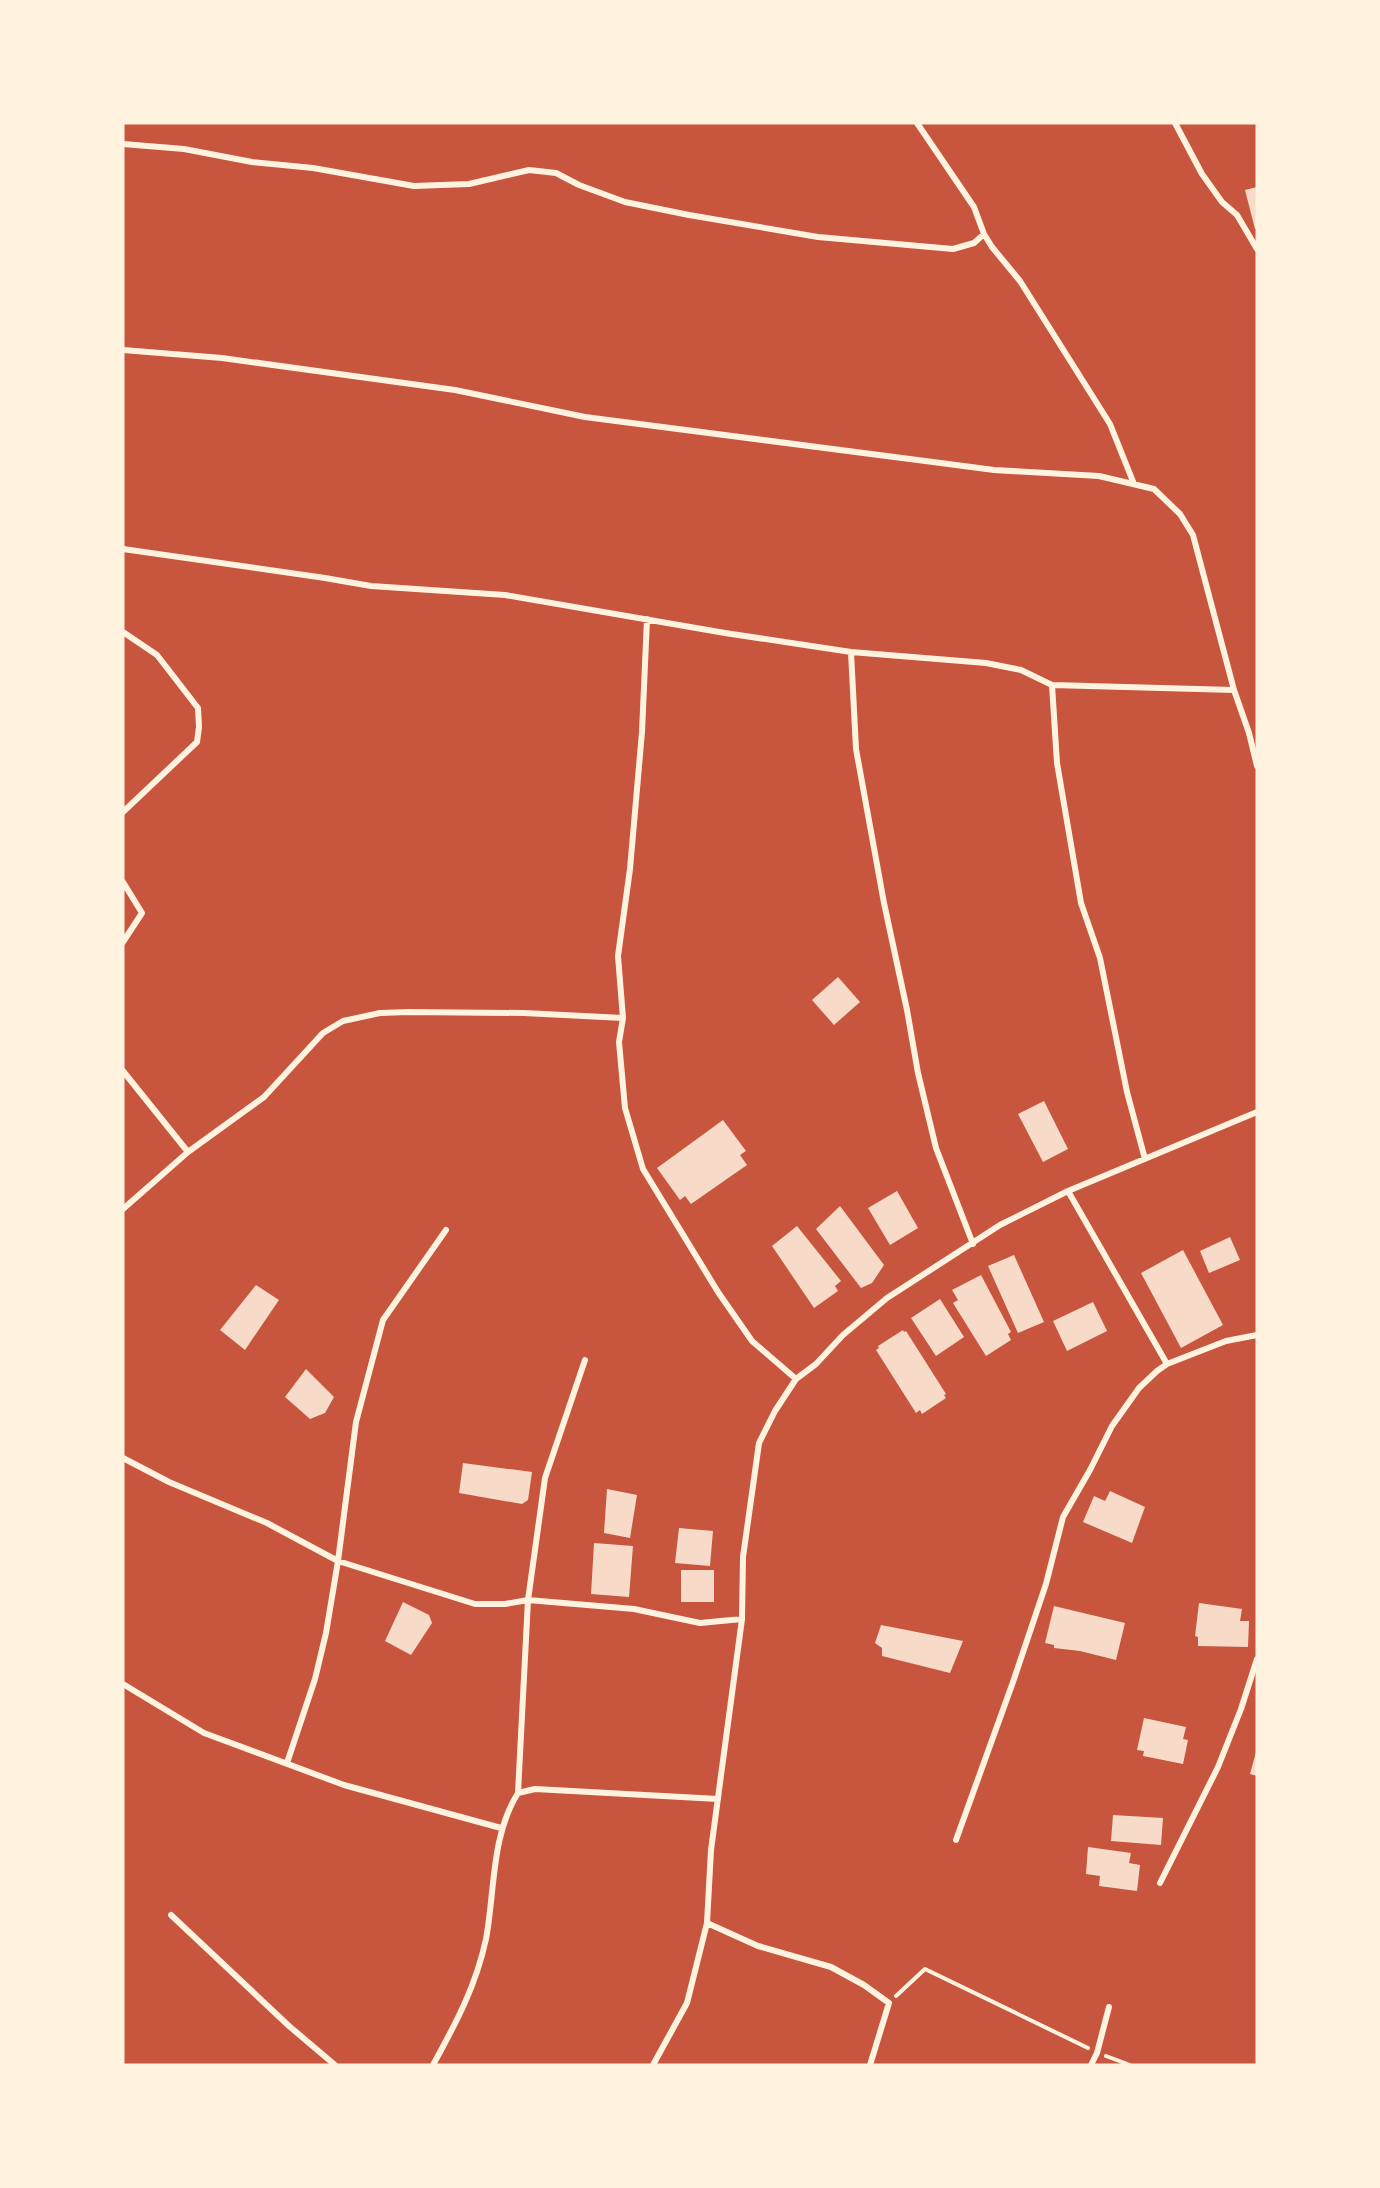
<svg xmlns="http://www.w3.org/2000/svg" width="1380" height="2188" font-family="Montserrat,sans-serif">
<style>
.building{fill:#f7dbc8}
.lines{fill:none;stroke-linecap:round;stroke-linejoin:round}
.path{stroke:#fff3e0;stroke-width:4}
.minor{stroke:#fff3e0;stroke-width:6}
</style>
<rect width="100%" height="100%" fill="#c8553d"/>
<!-- building -->
<path class="building" d="M1257 187V228L1255 229 1245 190Z
M838 977 860 1002 834 1025 812 1000Z
M1044 1101 1068 1149 1043 1162 1018 1114Z
M723 1120 746 1151 740 1155 747 1165 691 1204 685 1196 680 1200 657 1168Z
M897 1191 918 1228 890 1245 868 1208Z
M840 1206 884 1265 872 1283 861 1288 816 1229Z
M797 1226 841 1281 835 1286 838 1291 814 1308 772 1246Z
M1230 1237 1240 1260 1209 1273 1200 1251Z
M1183 1250 1223 1325 1181 1348 1141 1273Z
M1014 1255 1044 1322 1018 1333 988 1266Z
M981 1275 1011 1332 1008 1334 1011 1340 986 1356 953 1303 958 1300 952 1290Z
M256 1285 279 1300 245 1350 220 1330Z
M940 1299 964 1337 936 1356 911 1318Z
M1093 1302 1107 1331 1067 1351 1053 1321Z
M903 1330 904 1332 906 1331 946 1394 944 1395 946 1398 922 1414 920 1410 916 1413 876 1350 879 1348 878 1346Z
M306 1369 334 1397 325 1413 310 1419 285 1397Z
M463 1463 532 1472 528 1500 522 1504 459 1493Z
M607 1489 637 1495 630 1538 604 1533Z
M1110 1491 1145 1507 1132 1543 1083 1522 1094 1496 1105 1501Z
M679 1528 713 1531 710 1566 675 1563Z
M594 1543 633 1546 629 1597 591 1594Z
M681 1570H714V1602H681Z
M403 1602 429 1615 432 1623 411 1655 385 1641Z
M1199 1603 1242 1609 1240 1621H1249L1248 1647 1198 1646V1637L1195 1636Z
M1054 1606 1125 1623 1116 1660 1080 1651 1054 1648V1645L1045 1643Z
M881 1625 963 1641 950 1673 882 1656V1648L875 1643Z
M1144 1718 1186 1727 1183 1739 1188 1740 1183 1764 1143 1756 1144 1751 1137 1750Z
M1256 1752H1257V1776L1250 1774Z
M1113 1815 1163 1818 1161 1845 1111 1841Z
M1088 1847 1131 1853 1129 1863 1140 1865 1137 1891 1099 1886 1100 1876 1086 1874Z"/>
<g class="lines">
<!-- path -->
<path class="path" d="M896 1996 925 1969 1088 2048
M1106 2056 1130 2065"/>
<!-- minor -->
<path class="minor" d="M917 123 974 207 984 234 992 247 1020 281 1110 424 1134 484
M1175 123 1202 174 1222 202 1237 215 1257 249
M123 144 184 149 252 162 313 168 414 186 469 184 529 170 556 173 579 185 625 202 689 215 818 237 953 249 974 243 984 234
M123 350 222 358 455 390 585 417 933 462 994 470 1099 476 1154 489 1180 514 1193 535 1234 690 1249 733 1257 766
M123 549 325 578 371 586 505 595 725 633 851 652 986 663 1021 670 1052 685 1234 690
M647 619 642 732 630 869 618 956 623 1018 619 1042 625 1108 643 1169 718 1292 752 1341 796 1379
M123 632 157 655 198 708 199 727 197 742 123 812
M851 652 856 749 884 903 907 1010 918 1073 936 1148 973 1244
M1052 685 1057 763 1081 903 1100 958 1127 1092 1145 1159
M123 882 142 913 123 942
M123 1071 188 1152
M1068 1191 1167 1364
M123 1209 188 1152 264 1097 323 1033 343 1021 380 1013 408 1012 524 1013 623 1018
M123 1458 169 1482 267 1523 338 1561 475 1604H505L528 1600 634 1609 700 1623 742 1619
M123 1684 204 1733 344 1785 501 1828
M287 1763 315 1679 326 1633 338 1561 356 1422 383 1320 446 1230
M518 1793 528 1600 545 1478 585 1360
M956 1840 1013 1682 1046 1584 1063 1517 1090 1470 1112 1426 1139 1388 1157 1371 1167 1364 1226 1341 1257 1335
M1160 1883 1218 1767 1241 1709 1257 1659
M171 1915 289 2026 335 2065
M707 1923 758 1946 831 1967 864 1985 889 2003 870 2065
M433 2065C456 2023 476 1986 486 1939 495 1891 491 1836 518 1793L535 1789 718 1799
M653 2065 687 2003 707 1923 711 1850 742 1619 743 1557 759 1443 775 1411 796 1379 816 1364 843 1335 887 1298 1000 1225 1068 1191 1257 1112
M1091 2065 1097 2053 1109 2007"/>
</g>
<!-- border -->
<rect width="1380" height="2188" fill="none" stroke="#fff3e0" stroke-width="249"/>
</svg>
